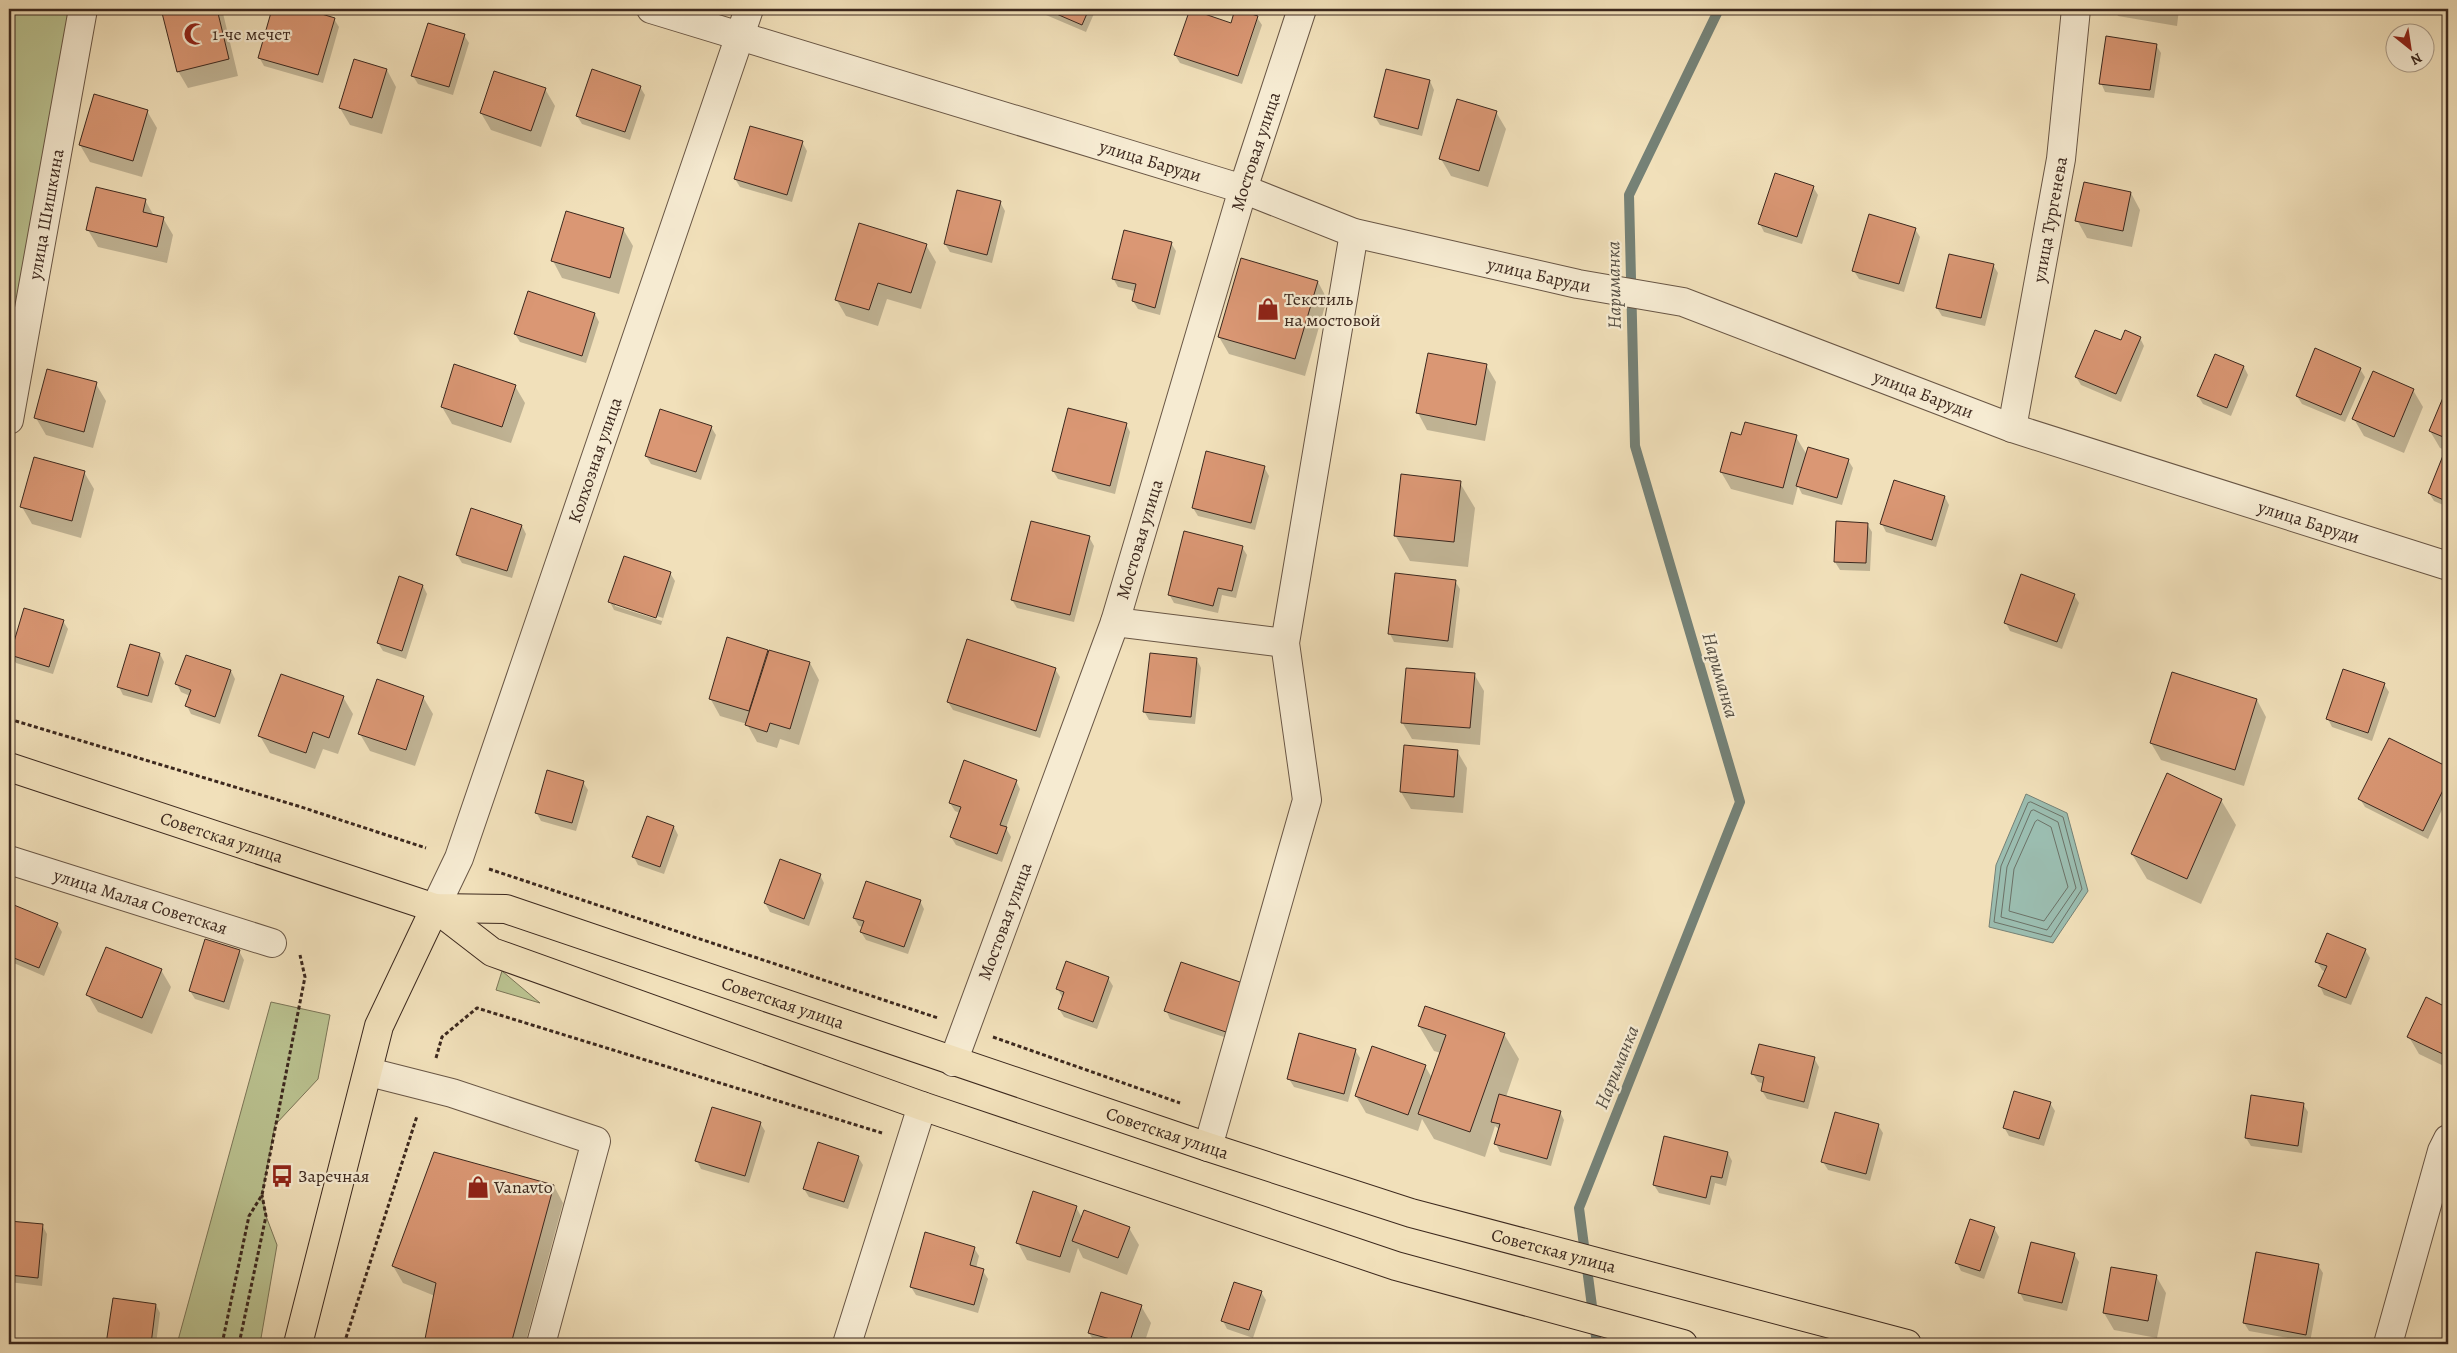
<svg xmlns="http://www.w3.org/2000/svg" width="2457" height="1353" font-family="Alegreya,serif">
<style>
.green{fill:#bac290;stroke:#7b7557}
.water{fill:#9bbdb0;stroke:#758176}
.shadow{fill:#0003;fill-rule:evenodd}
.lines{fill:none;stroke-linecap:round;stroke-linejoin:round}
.shore{stroke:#6c7267;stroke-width:1}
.stream{stroke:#758176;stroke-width:10}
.building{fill:#da9774;stroke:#3c281e}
.minor-casing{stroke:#695645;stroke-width:30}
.major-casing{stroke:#3c281e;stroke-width:30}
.path{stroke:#3c281e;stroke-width:3;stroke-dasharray:4 2.5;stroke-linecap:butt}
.minor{stroke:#f6ebd2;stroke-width:28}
.major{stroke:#f1e0ba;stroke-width:28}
.labels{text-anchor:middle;stroke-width:4.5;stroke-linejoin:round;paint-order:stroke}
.poi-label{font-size:18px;fill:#3c281e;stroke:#f6ebd2;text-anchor:start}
.street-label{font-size:18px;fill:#3c281e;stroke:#f6ebd2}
.water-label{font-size:19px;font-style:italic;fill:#544d42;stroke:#f6ebd2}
</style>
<rect width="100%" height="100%" fill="#f1e0ba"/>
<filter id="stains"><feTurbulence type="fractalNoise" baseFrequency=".004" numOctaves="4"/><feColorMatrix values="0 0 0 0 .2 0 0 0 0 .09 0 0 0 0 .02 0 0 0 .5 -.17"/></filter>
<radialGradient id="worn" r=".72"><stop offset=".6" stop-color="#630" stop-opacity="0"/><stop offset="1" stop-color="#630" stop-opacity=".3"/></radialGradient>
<!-- green -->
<path class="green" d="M9 9H71L9 374Z
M502 971 540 1003 496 990Z
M271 1002 330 1015 318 1079 275 1125 262 1195 266 1216 277 1245 260 1344H177Z"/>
<!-- water -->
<path class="water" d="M2026 794 2067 813 2088 891 2053 943 1989 927 1996 865Z"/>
<!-- shadow -->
<path class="shadow" d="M163 9H222L238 76 188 88 178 71Z
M273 9H300L334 19 339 27 323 83 264 66 259 57Z
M1043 9H1096L1086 32 1046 15Z
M1236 9H1259L1256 16 1262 25 1242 84 1180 63 1175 55 1232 24Z
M2114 9H2179L2177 26 2118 16Z
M464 35 469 43 453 95 418 84 413 76Z
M2156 45 2161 53 2154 98 2105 92 2101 83Z
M387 70 396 87 382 134 350 125 340 108Z
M1430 81 1434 90 1422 136 1380 125 1375 117Z
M640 87 645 95 630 140 582 124 577 116Z
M545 89 555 106 541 147 491 130 481 113Z
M147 111 157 128 142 177 90 162 80 145Z
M1496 112 1506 129 1488 187 1451 176 1441 159Z
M802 142 807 151 792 202 740 187 735 179Z
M1813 187 1818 195 1802 244 1764 232 1760 224Z
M2131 193 2140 210 2132 247 2087 238 2077 220Z
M145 200 154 216 163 218 173 235 167 263 98 247 88 230Z
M1000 202 1005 211 992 263 950 252 945 244Z
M623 229 633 246 619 294 562 278 553 261Z
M1915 229 1920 237 1904 292 1859 279 1854 271Z
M1171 243 1176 251 1160 315 1138 309 1133 301 1135 291 1118 287 1113 278Z
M926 245 936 262 921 309 887 299 878 326 846 316 836 299Z
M1993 265 1998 273 1985 326 1942 316 1937 308Z
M1318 282 1327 299 1305 376 1229 354 1219 337Z
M595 314 599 322 586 363 520 342 515 334Z
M2140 338 2144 346 2121 402 2081 385 2076 377 2121 342Z
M1486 365 1496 382 1485 441 1427 430 1418 413Z
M2244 367 2248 375 2231 416 2203 404 2198 396Z
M2360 369 2365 377 2345 422 2302 404 2297 396Z
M96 384 106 401 93 448 46 435 36 418Z
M515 386 525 403 511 443 452 424 442 407Z
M2413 390 2423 407 2404 453 2364 436 2354 419Z
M2448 390V451L2440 448 2430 431Z
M1126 424 1130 432 1115 494 1058 479 1053 471Z
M711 427 716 435 701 480 651 464 646 456Z
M1742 436 1796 437 1807 455 1848 460 1853 468 1842 505 1802 494 1798 486 1793 505 1731 489 1721 472Z
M2445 455 2448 456V507L2434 501 2429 493Z
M1264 467 1269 476 1255 530 1198 516 1193 508Z
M84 472 94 489 81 538 32 524 22 507Z
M1460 483 1475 508 1468 567 1410 561 1395 535Z
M1945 497 1949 505 1936 547 1886 532 1882 524Z
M1867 524 1872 532 1870 571 1840 570 1835 562Z
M522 526 526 534 512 578 462 563 457 555Z
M1089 537 1094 546 1074 622 1017 608 1012 600Z
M1242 547 1247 555 1236 598 1222 595 1218 613 1174 603 1169 594Z
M670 573 675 581 661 625 614 610 610 602ZM615 603 663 618 662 621 615 606Z
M1455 581 1460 589 1453 648 1394 642 1390 634Z
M423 586 427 594 406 659 383 651 378 643Z
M2074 595 2079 603 2062 649 2010 631 2006 623Z
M63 621 68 629 53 674 16 663 11 655Z
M728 639 810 663 819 680 799 745 780 739 777 748 757 742 747 724 720 716 710 698Z
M160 654 164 662 152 703 123 695 119 687Z
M1197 660 1201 668 1195 724 1149 720 1144 711Z
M1055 669 1060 677 1040 738 953 710 948 702Z
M231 671 235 679 220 724 191 714 187 706 190 696 181 692 177 684Z
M1474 674 1484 691 1480 745 1412 739 1402 722Z
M2384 684 2389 692 2372 741 2332 727 2328 719Z
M343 697 353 714 338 754 323 749 315 769 270 753 260 736Z
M423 697 433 714 415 766 370 751 360 734Z
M2257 700 2266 717 2244 786 2161 760 2151 743Z
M2389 740 2448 768V797L2428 839 2365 807 2360 799Z
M1457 751 1467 768 1463 813 1411 809 1401 792Z
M1016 781 1020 789 1006 828 1011 837 1002 862 956 845 951 837 960 813 955 811 950 803Z
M583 782 588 790 576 831 541 821 536 812Z
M2221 800 2236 825 2201 904 2147 879 2132 854Z
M674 827 678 835 664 874 638 865 634 857Z
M820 875 824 883 809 926 770 912 765 903Z
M920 901 924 909 908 954 866 940 861 932 863 927 859 926 854 918Z
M9 904 57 924 62 932 44 976 9 961Z
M2365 950 2370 958 2351 1005 2324 995 2320 986 2326 972 2322 970 2317 962Z
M239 951 244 960 229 1010 195 999 190 991Z
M161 970 171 987 152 1034 98 1012 88 995Z
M1108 978 1113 986 1097 1029 1064 1017 1059 1009 1062 997 1058 989Z
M1242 984 1230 1039 1170 1019 1166 1010Z
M2427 999 2448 1009V1068L2419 1054 2409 1037Z
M1419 1026 1504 1034 1519 1059 1506 1097 1560 1112 1564 1120 1551 1166 1500 1152 1496 1144 1500 1130 1495 1126 1485 1157 1434 1139 1422 1119 1418 1131 1366 1113 1356 1096 1425 1066 1432 1078 1441 1053 1434 1051Z
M1355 1050 1360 1058 1348 1102 1294 1087 1289 1079Z
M1814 1058 1819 1067 1808 1109 1767 1099 1762 1091 1764 1084 1758 1082 1753 1074Z
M2050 1103 2055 1111 2044 1146 2009 1136 2004 1127Z
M2303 1104 2308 1112 2302 1153 2251 1146 2246 1138Z
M760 1123 765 1131 749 1183 701 1169 697 1161Z
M1878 1125 1883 1133 1870 1181 1828 1170 1823 1162Z
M1728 1153 1732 1161 1726 1186 1715 1183 1710 1205 1659 1193 1654 1185Z
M435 1154 554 1186 563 1203 525 1344H430L427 1339 435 1296 403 1283 393 1266Z
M858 1157 863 1165 848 1209 809 1197 804 1189Z
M1076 1207 1082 1218 1129 1228 1139 1245 1127 1275 1083 1258 1078 1248 1070 1273 1027 1260 1018 1243Z
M9 1222 42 1225 47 1234 42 1286 9 1282Z
M1994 1228 1999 1237 1984 1279 1961 1271 1957 1263Z
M974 1248 979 1256 976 1268 983 1271 988 1279 978 1313 916 1295 911 1287Z
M2074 1254 2079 1262 2067 1311 2024 1301 2020 1293Z
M2318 1265 2323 1273 2310 1342 2249 1331 2244 1323Z
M2156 1276 2166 1293 2157 1338 2114 1330 2104 1313Z
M1261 1292 1266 1300 1253 1338 1227 1329 1223 1321Z
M156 1305 160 1313 156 1344H108Z
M1141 1306 1151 1323 1144 1344H1096L1089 1333Z"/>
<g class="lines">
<!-- shore -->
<path class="shore" d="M2031 802 2063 817 2082 889 2051 937 1994 922 2001 866 2028 803Z
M2034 810 2058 822 2076 888 2047 930 2001 917 2007 867 2031 811Z
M2038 820 2051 827 2068 887 2044 921 2009 911 2014 869 2035 822Z"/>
<!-- stream -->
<path class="stream" d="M1597 1344 1579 1208 1740 802 1635 446 1629 195 1719 9"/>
</g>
<!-- building -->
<path class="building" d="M161 9H217L229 59 177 72Z
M272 9H305L335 18 318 75 258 58Z
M1045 9H1089L1082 25Z
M1190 9 1231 23 1235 9 1258 16 1238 76 1174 55Z
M428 23 465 34 449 87 411 76Z
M2106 36 2157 44 2150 90 2099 84Z
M354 59 387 69 372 118 339 108Z
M592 69 641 86 625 132 576 116Z
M1386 69 1430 80 1418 129 1374 117Z
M494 71 546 88 531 131 480 113Z
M94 94 148 110 133 161 79 145Z
M1457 99 1497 111 1479 171 1439 159Z
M750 126 803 141 787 195 734 179Z
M1775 173 1814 186 1797 237 1758 224Z
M2084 182 2131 192 2123 231 2075 221Z
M96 187 146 199 143 212 164 217 157 247 86 230Z
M957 190 1001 201 987 255 944 244Z
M566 211 624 228 610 278 551 261Z
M1869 214 1916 228 1899 284 1852 271Z
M859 223 927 244 911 293 878 283 869 310 835 300Z
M1124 230 1172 242 1155 308 1132 301 1136 284 1112 279Z
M1949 254 1994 264 1981 318 1936 308Z
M1241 258 1318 281 1295 359 1218 337Z
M528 291 595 313 582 356 514 334Z
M2095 330 2121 340 2125 330 2141 337 2116 394 2075 377Z
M2315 348 2361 368 2341 415 2296 396Z
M1428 353 1487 364 1476 425 1416 413Z
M2215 354 2244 366 2227 408 2197 396Z
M454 364 516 385 502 427 441 407Z
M47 369 97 382 84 432 34 418Z
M2373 371 2414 389 2394 437 2352 419Z
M2447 388 2448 389V439L2429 431Z
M1068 408 1127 423 1110 486 1052 471Z
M660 409 712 426 696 472 645 456Z
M1745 422 1797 435 1783 488 1720 472 1731 432 1741 435Z
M1808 447 1849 459 1837 498 1796 486Z
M1206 451 1265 466 1251 523 1192 508Z
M2444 453 2448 455V502L2428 493Z
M34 457 85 471 72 521 20 507Z
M1401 474 1461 481 1454 542 1394 536Z
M1894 480 1945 496 1932 540 1880 524Z
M471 508 522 525 507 571 456 555Z
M1031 521 1090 536 1070 615 1011 600Z
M1836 521 1868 523 1866 563 1834 562Z
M1184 531 1243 546 1232 591 1218 588 1213 606 1168 595Z
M624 556 671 572 656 618 608 602Z
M1395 573 1456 580 1448 641 1388 634Z
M2021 574 2075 594 2057 642 2004 623Z
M399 576 423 585 402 651 377 643Z
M24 608 64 620 49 667 10 655Z
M727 637 768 650 749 711 709 699Z
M967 639 1056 668 1036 731 947 702Z
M130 644 160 653 148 696 117 687Z
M769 650 810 662 790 729 770 723 767 732 745 725Z
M1150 653 1197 658 1191 717 1143 712Z
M186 655 231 670 215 717 185 706 191 690 175 684Z
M1406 668 1475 673 1470 728 1401 723Z
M2343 669 2385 683 2368 733 2326 719Z
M2172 672 2257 699 2235 770 2150 743Z
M281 674 344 696 329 738 313 732 306 753 258 736Z
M377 679 424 696 406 750 358 734Z
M2389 738 2448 767V780L2423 831 2358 799Z
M1404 745 1458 750 1454 797 1400 792Z
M964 760 1017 780 1000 825 1007 827 997 854 950 837 961 807 949 803Z
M547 770 584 781 572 823 535 813Z
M2167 773 2222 799 2187 879 2131 854Z
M647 816 674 826 660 867 632 857Z
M780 859 821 874 804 919 764 903Z
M866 881 921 900 904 947 860 932 864 921 853 918Z
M9 903 58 923 39 968 9 956Z
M2327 933 2366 949 2346 998 2318 986 2327 966 2315 962Z
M205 939 240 950 224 1002 189 991Z
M106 947 162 969 142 1018 86 995Z
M1066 961 1109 977 1093 1022 1058 1009 1064 992 1056 989Z
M1181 962 1243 983 1226 1032 1164 1011Z
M2426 997 2448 1008V1049L2445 1055 2407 1037Z
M1425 1006 1505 1033 1470 1132 1418 1114 1446 1035 1418 1026Z
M1299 1033 1356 1049 1344 1094 1287 1079Z
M1759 1044 1815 1057 1804 1102 1761 1091 1764 1077 1751 1074Z
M1372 1046 1426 1065 1408 1115 1355 1096Z
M2014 1091 2051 1102 2039 1139 2003 1128Z
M1499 1094 1561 1111 1547 1159 1494 1144 1500 1124 1491 1122Z
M2251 1095 2304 1103 2298 1146 2245 1138Z
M712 1107 761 1122 745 1176 695 1161Z
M1835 1112 1879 1124 1866 1174 1821 1162Z
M1664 1136 1728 1152 1722 1178 1711 1176 1706 1198 1653 1185Z
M818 1142 859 1156 844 1202 803 1189Z
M434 1152 554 1185 511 1344H443L425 1339 436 1283 392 1266Z
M1033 1191 1077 1206 1060 1257 1016 1243Z
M1084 1210 1130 1227 1118 1258 1072 1241Z
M1970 1219 1995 1227 1980 1271 1955 1263Z
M9 1221 43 1224 38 1278 9 1275Z
M925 1232 975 1247 970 1265 984 1269 974 1305 910 1287Z
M2031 1242 2075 1253 2062 1303 2018 1293Z
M2256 1252 2319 1264 2306 1335 2243 1323Z
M2111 1267 2157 1275 2148 1321 2103 1313Z
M1234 1282 1262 1291 1249 1330 1221 1321Z
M1101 1292 1142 1305 1129 1344 1088 1333Z
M113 1298 156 1304 151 1344H106Z"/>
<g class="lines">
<defs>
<g id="minor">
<path id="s1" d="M651 9 1243 189 1354 233 1578 284 1683 302 2012 428 2448 566"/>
<path id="s2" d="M9 420 83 9"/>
<path id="s3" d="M2012 428 2061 159 2076 9"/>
<path d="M1115 622 1285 643"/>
<path id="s4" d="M9 860 272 943"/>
<path id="s5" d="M435 908 459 858 749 9"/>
<path id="s6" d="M953 1062 1115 622 1243 189 1302 9"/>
<path d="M369 1072 452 1093 596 1141 541 1344"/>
<path d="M1208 1147 1307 800 1285 643 1354 233"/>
<path d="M847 1344 922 1106"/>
<path d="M2388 1344 2442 1151 2448 1139"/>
</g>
<g id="major">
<path id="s7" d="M9 767 435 908 506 909 1208 1147 1411 1213 1907 1344"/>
<path d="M435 908 492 952 922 1106 1396 1266 1683 1344"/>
<path d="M298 1344 379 1026 435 908"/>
</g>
</defs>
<!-- minor casing -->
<use href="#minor" class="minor-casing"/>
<!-- major casing -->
<use href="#major" class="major-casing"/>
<!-- path -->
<path class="path" d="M9 719 298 806 426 848
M489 869 938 1018
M993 1037 1180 1103
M436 1058 442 1037 477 1008 882 1133
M222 1344 249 1216 262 1195 305 977 300 955
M239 1344 266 1216 262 1195
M344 1344 417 1116"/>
<!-- minor -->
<use href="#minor" class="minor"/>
<!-- major -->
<use href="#major" class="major"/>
</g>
<!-- icons -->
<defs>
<symbol id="mosque-bare" viewBox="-9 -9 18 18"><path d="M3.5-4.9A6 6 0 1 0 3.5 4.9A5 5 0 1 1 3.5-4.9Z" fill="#8f2418" stroke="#f6ebd2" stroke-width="2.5" paint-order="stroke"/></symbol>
<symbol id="shop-bare" viewBox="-9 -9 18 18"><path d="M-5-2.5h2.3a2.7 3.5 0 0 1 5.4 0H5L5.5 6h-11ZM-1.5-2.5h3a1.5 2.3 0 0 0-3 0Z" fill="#8f2418" stroke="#f6ebd2" stroke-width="2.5" paint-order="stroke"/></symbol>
<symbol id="bus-bare" viewBox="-9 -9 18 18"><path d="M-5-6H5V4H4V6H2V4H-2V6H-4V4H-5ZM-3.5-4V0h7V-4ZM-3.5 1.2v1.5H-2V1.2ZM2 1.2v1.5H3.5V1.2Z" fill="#8f2418" stroke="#f6ebd2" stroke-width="2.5" paint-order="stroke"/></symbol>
</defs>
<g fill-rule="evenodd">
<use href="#mosque-bare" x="179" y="18" width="32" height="32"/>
<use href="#shop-bare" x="1252" y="293" width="32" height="32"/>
<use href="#bus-bare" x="266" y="1160" width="32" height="32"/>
<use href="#shop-bare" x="462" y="1171" width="32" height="32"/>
</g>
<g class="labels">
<!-- poi labels -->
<g class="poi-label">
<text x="212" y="40">1-че мечет</text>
<text x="1284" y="305">Текстиль<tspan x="1284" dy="21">на мостовой</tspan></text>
<text x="298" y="1182">Заречная</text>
<text x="494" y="1193">Vanavto</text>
</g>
<!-- street labels -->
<g class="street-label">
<text dy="6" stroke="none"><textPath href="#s6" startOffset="960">Мостовая улица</textPath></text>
<text dy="6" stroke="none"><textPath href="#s1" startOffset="522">улица Баруди</textPath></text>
<text dy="6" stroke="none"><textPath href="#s2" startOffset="209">улица Шишкина</textPath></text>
<text dy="6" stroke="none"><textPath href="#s3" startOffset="212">улица Тургенева</textPath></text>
<text dy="6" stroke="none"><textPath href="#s1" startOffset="928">улица Баруди</textPath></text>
<text dy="6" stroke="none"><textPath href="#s1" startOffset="1332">улица Баруди</textPath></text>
<text dy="6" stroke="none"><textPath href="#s5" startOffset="476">Колхозная улица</textPath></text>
<text dy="6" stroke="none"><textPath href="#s1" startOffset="1738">улица Баруди</textPath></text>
<text dy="6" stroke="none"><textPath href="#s6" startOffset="555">Мостовая улица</textPath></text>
<text dy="6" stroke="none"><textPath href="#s7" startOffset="224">Советская улица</textPath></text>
<text dy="6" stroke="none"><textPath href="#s4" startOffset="138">улица Малая Советская</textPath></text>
<text dy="6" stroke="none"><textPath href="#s6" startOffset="150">Мостовая улица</textPath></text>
<text dy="6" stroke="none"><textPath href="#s7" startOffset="812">Советская улица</textPath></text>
<text dy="6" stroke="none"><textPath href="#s7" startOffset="1218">Советская улица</textPath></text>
<text dy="6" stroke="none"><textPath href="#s7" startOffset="1622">Советская улица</textPath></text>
</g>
<!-- water labels -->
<g class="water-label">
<text transform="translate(1613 285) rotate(-91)" y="7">Нариманка</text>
<text transform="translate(1721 675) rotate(74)" y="7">Нариманка</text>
<text transform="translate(1616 1067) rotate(-68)" y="7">Нариманка</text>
</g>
</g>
<!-- margin -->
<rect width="2457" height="1353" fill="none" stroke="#f1e0ba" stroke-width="30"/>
<rect x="10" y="10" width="2437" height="1333" fill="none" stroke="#3c281e" stroke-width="2.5"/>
<rect x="15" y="15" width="2427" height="1323" fill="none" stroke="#3c281e"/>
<!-- north arrow -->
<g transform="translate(2410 48) rotate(150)"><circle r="24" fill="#f6ebd2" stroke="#ac9d8a"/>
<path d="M0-4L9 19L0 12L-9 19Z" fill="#8f2418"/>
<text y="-8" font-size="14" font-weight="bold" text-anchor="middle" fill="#3c281e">N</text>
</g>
<rect width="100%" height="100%" filter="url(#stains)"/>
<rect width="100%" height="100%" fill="url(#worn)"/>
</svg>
